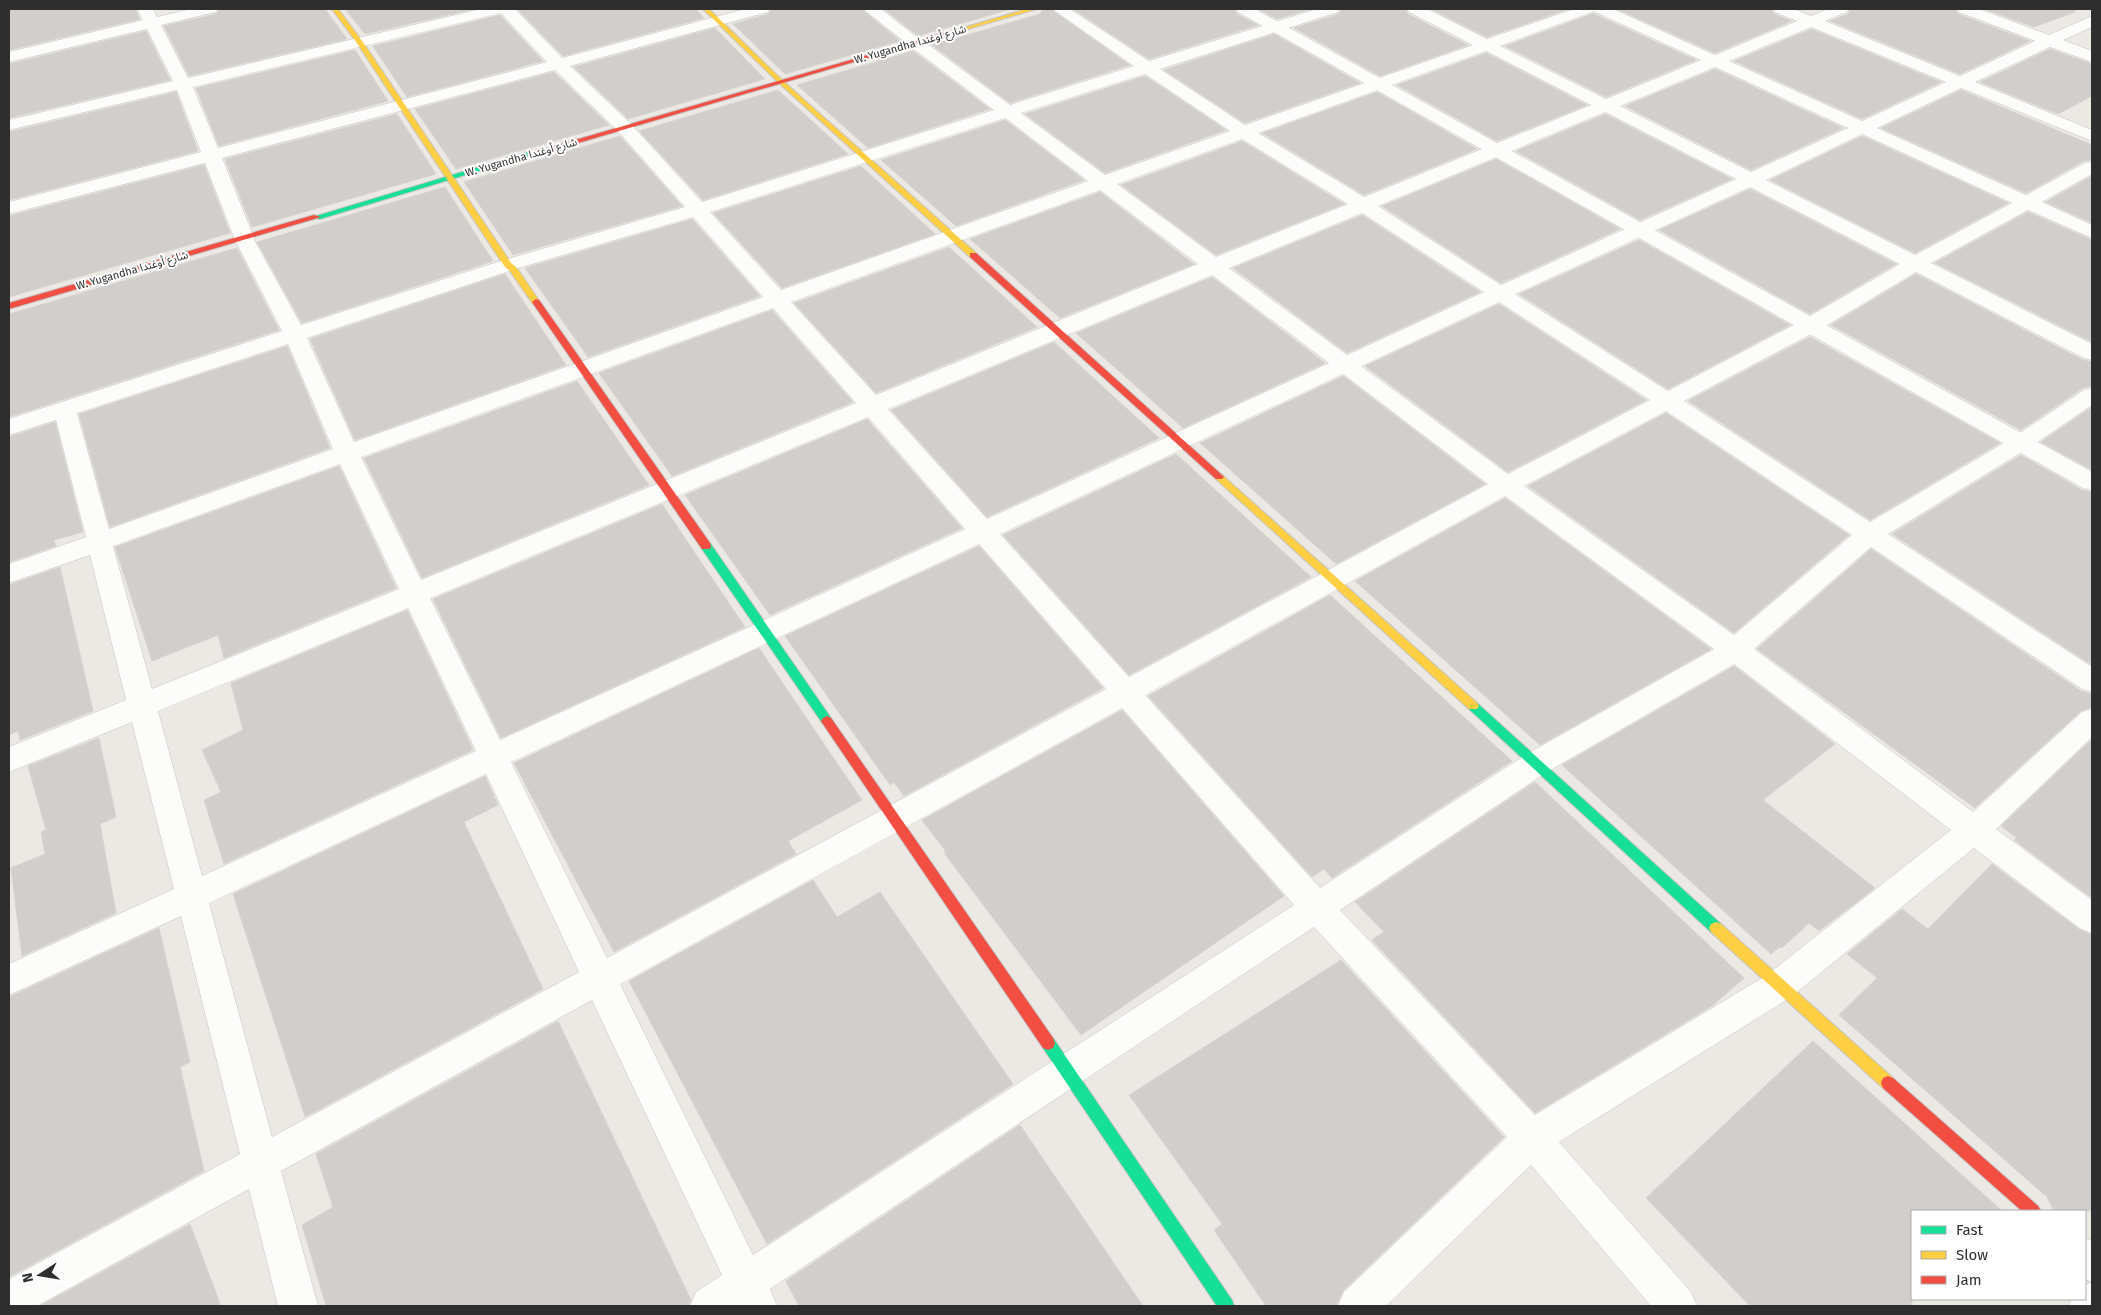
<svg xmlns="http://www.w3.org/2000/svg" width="2101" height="1315" font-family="'Fira Sans','Noto Sans Arabic',sans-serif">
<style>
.building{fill:#d1cecb;stroke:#d7d4d0}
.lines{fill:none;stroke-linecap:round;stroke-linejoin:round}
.lane-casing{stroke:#c5c4c5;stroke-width:1}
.street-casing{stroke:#c5c4c5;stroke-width:1}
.fast-casing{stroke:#c5c4c5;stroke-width:2}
.slow-casing{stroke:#c5c4c5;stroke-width:2}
.jam-casing{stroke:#c5c4c5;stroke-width:2}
.lane{fill:#fcfcfb;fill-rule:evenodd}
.street{fill:#fcfcfb;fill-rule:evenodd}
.fast{fill:#16e098;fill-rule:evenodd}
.slow{fill:#ffcf43;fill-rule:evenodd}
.jam{fill:#f24e42;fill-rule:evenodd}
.labels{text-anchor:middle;stroke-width:4;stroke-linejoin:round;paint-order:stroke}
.far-street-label{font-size:11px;fill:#2e2e2e;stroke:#fff}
</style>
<rect width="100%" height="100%" fill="#ece8e4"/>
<!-- building -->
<path class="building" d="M9 9H135L140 19 9 50Z
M220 9H325L347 39 189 76 164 26 216 14Z
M345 9H474L365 34Z
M517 9H696L704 18 563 56Z
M772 9H861L900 41 785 74 733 24 768 14Z
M884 9H1011L918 36Z
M1043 9H1050L1130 65 1010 103 932 45 1040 14Z
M1073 9H1234L1237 14 1258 25 1149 59Z
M1258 9H1311L1277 19Z
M1342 9H1405L1408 14 1468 45 1380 76 1294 28 1339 14Z
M1431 9H1569L1487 37Z
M1617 9H1771L1774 14 1792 21 1715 53Z
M1851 9H1955L1958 14 2030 41 1960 74 1830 21 1848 14Z
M1984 9H2074L2075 12 2034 27Z
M1594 13V14L1696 60 1606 97 1505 46Z
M500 15 543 61 407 97 373 46Z
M715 28 765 79 628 119 574 67Z
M1811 29 1941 82 1862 119 1734 61Z
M146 31 170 80 9 118V64Z
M1274 34 1360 83 1245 123 1164 70Z
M2050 49 2092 64V96L2058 114 1980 82Z
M355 50 388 101 219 146 196 88Z
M913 51 990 109 868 148 797 85Z
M1486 53 1587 105 1497 141 1397 85Z
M1715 69 1843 128 1751 170 1625 106Z
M554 72 609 125 456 169 415 109Z
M1145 76 1226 130 1105 173 1025 114Z
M778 90 848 154 703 200 639 131Z
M1961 90 2092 145V160L2084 161 2026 193 1881 128Z
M176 92 198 151 9 200V132Z
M1377 92 1477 149 1364 195 1262 133Z
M397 114 436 174 252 227 225 159Z
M1605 114 1732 179 1640 220 1516 151Z
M1005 120 1084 180 956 226 881 160Z
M620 136 682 206 513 255 464 182Z
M1862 136 2008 203 1915 253 1770 180Z
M1242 141 1344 204 1216 255 1121 185Z
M1496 159 1620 229 1501 283 1382 206Z
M204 165 230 233 9 297V216Z
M861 166 935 234 782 288 713 213Z
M2092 176V223L2046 202Z
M445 187 493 261 302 323 257 242Z
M1750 189 1896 264 1810 314 1659 230Z
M1100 192 1194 264 1060 318 970 239Z
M2028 212 2092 240V342L1935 263Z
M1362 215 1480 292 1347 353 1233 268Z
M692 219 760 296 588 357 525 268Z
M1639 240 1790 325 1668 389 1519 294Z
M949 247 1037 327 876 393 794 303Z
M237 248 279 330 9 417V314Z
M505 274 566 365 355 440 310 339Z
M1916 274 2083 360 2092 362V386L2083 388 2021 430 1831 325Z
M1212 277 1325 363 1183 428 1076 333Z
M1499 304 1646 400 1508 472 1365 366Z
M772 310 853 402 672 476 599 373Z
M1810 337 2000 443 1870 520 1688 401Z
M1054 342 1159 438 987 517 891 410Z
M287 346 330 448 110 527 79 414Z
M1343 376 1485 484 1336 564 1200 443Z
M577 381 649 485 422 578 364 458Z
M2092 407V470L2041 442Z
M1666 413 1849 535 1734 633 1528 486Z
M867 419 962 528 770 615 685 495Z
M55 422 83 532 54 540 56 546 9 562V437Z
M1176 454 1311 577 1129 675 1003 535Z
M2021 455 2082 490 2092 492V665L1892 534Z
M339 466 396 588 224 658 218 635 152 661 115 547Z
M1505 498 1711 649 1540 745 1355 581Z
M662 504 745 627 501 738 433 599Z
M979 546 1103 688 904 796 894 782 890 785 785 636Z
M1871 549 2081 691 2092 694V707L2081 711 1975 808 1757 649Z
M60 567 93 711 20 740 18 731 9 735V585Z
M1330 595 1512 761 1332 878 1324 869 1312 877 1148 696Z
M407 610 473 750 224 864 204 800 221 792 202 750 243 730 231 683Z
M759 648 862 800 788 841 796 854 614 952 514 763Z
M1734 666 1835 744 1763 800 1875 888 1819 931 1809 923 1782 948 1780 947 1771 954 1562 765Z
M1122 710 1284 896 1081 1035 945 854V850L922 820Z
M99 738 116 817 100 824 116 913 22 956 11 868 45 854 41 832 46 830 28 766Z
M2092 739V898L2014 840 2017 838 2001 826Z
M485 776 498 805 464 822 543 989 305 1117 233 894Z
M1535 782 1744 978 1712 1006 1535 1113 1372 940 1384 932 1355 902Z
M1992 864 2080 930 2092 935V1211H2054L2047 1197 1839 1015 1877 978 1847 954 1902 909 1928 929Z
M813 880 837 917 880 892 1013 1084 767 1244 629 981Z
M159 928 190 1062 180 1067 204 1171 9 1277V997Z
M1341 960 1504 1137 1343 1291 1336 1306H1266L1214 1230 1222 1224 1129 1095Z
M558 1021 691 1300 688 1306H326L302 1225 333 1207 316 1154Z
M1813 1041 2002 1211H1912V1306H1750L1646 1198Z
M1020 1125 1143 1306H799L786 1281Z
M190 1224 221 1306H40Z"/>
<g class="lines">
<defs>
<path id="lane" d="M1052 9H1070L1149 61 1317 9H1340L1338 12 1160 69 1245 125 1473 45 1409 12 1407 9H1427L1487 39 1574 9H1613L1715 55 1797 21 1775 12 1773 9H1794L1811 16 1828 9H1849L1847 12 1825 21 1960 76 2035 41 1959 12 1957 9H1979L2049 35 2092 16V27L2063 40 2092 51V62L2050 47 1975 82 2092 130V141L1961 88 1877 128 2026 195 2085 163 2092 162V174L2042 202 2092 225V238L2028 210 1931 263 2092 344V360L2084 358 1916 272 1819 330 1684 401 1870 522 2014 437 2084 390 2092 388V405L2030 447 1888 534 2092 667V692L2082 689 1871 547 1754 649 1973 812 2082 712 2092 709V737L1996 829 2092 900V933L2081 929 1974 848 1791 997 1559 1142 1691 1292 1697 1306H1651L1531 1165 1386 1306H1338L1344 1292 1507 1137 1314 927 770 1289 777 1306H690L696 1292 722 1275 592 1000 281 1171 318 1306H278L249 1189 37 1306H9V1279L240 1154 181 916 9 995V964L174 889 132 722 9 772V747L126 700 90 555 9 583V564L86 537 56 420 9 435V419L282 331 234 238 237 234 244 232 251 234 301 325 501 261 685 207 618 131 615 127 618 123 624 122 630 123 702 202 994 110 910 46 908 43 910 40H922L1010 105 1134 66ZM1594 11 1595 12 1701 60 1606 99 1500 46ZM1811 27 1946 82 1862 121 1729 61ZM1486 51 1591 105 1364 197 1258 133ZM1715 67 1848 128 1751 172 1620 106ZM1145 74 1230 131 1105 175 1021 113ZM1605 112 1736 179 1501 285 1378 206ZM1005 118 1088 181 781 290 710 212ZM1862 134 2012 203 1915 255 1766 180ZM1242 139 1348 204 1216 257 1117 184ZM1750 187 1900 264 1803 320 1668 391 1515 294ZM1100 190 1198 264 876 395 791 302ZM1362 213 1484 292 1347 355 1229 268ZM693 217 763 297 354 442 307 338 515 269ZM1212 275 1329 363 987 519 888 409ZM1499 302 1650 400 1508 474 1361 366ZM773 308 856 403 421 580 361 457ZM288 344 333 449 109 529 77 413ZM1343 374 1488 484 1129 677 1000 534ZM1666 411 1852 535 1734 635 1524 486ZM868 417 965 529 500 740 430 598ZM340 464 399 589 152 689 113 546ZM1505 496 1714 649 1527 754 1320 888 1145 695ZM979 544 1106 689 607 958 511 762ZM408 608 476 751 202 876 158 711ZM1734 664 1951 830 1767 975 1535 1115 1340 910 1547 772ZM1122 708 1294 905 753 1255 620 984ZM486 774 579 972 272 1137 209 903Z
M2092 1282V1306H2069L2072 1299H2085V1285Z"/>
<path id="street" d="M137 9H153L157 17 191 9H218L216 12 161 25 188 78 481 9H515L562 58 745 9H770L768 12 570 66 630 123 633 127 630 131 624 132 618 131 555 70 222 158 254 238 251 242 244 244 237 242 234 238 205 163 9 214V202L201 152 177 90 9 130V120L173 81 147 29 9 62V52L143 20ZM501 13 547 62 218 148 193 87Z
M863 9H881L924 43 922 46H910Z
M1236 9H1255L2092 472V490L2083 488 1238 12Z
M2085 1238 2092 1241V1282L2085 1279Z"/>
<path id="fast" d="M528 152 535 154 320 219 313 217Z
M706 542 710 543 831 718 833 721 831 724H823L702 549 701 546Z
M1473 701 1477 703 1721 924 1723 928 1721 932 1716 934 1711 932 1469 709 1467 706 1469 703Z
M1048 1036 1053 1038 1232 1300 1234 1306H1217L1043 1048 1041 1043 1043 1038Z"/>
<path id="slow" d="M332 9H338L362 41 511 263 516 267 540 302 539 304H533L510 271 505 267 357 43Z
M703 9H709L783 81 976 253V257H970L779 83Z
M1027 9H1036L951 34 946 33Z
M1219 474 1222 475 1477 703 1479 706 1477 709H1469L1216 479 1214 477Z
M1716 922 1721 924 1893 1078 1895 1083 1893 1088 1888 1090 1883 1088 1711 932 1709 928 1711 924Z"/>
<path id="jam" d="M947 32 952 33 534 156 527 154Z
M314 215 321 217 9 309V303Z
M970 253H976L1222 475 1224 477 1222 479H1216L970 257Z
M536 299 539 300 710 543 711 546 710 549H702L532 302Z
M827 716 831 718 1053 1038 1055 1043 1053 1048 1048 1050 1043 1048 823 724 821 721 823 718Z
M1888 1076 1893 1078 2038 1206 2041 1211H2022L1883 1088 1881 1083 1883 1078Z"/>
</defs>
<!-- lane casing -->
<use href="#lane" class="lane-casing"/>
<!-- street casing -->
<use href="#street" class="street-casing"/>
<!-- fast casing -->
<use href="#fast" class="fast-casing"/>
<!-- slow casing -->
<use href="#slow" class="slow-casing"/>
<!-- jam casing -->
<use href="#jam" class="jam-casing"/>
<!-- lane -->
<use href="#lane" class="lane"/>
<!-- street -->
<use href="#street" class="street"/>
<!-- fast -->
<use href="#fast" class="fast"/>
<!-- slow -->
<use href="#slow" class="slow"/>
<!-- jam -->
<use href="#jam" class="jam"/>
</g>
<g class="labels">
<!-- far-street labels -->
<g class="far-street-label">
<text transform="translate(910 44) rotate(-16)" y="4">W. Yugandha شارع أوغندا</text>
<text transform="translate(521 157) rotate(-16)" y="4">W. Yugandha شارع أوغندا</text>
<text transform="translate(132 270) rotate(-16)" y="4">W. Yugandha شارع أوغندا</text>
</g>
</g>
<!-- border -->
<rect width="2101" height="1315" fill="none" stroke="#2e2e2e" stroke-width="20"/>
<!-- legend -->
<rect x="1911" y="1210" width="175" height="90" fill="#ffffff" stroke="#ababab"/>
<rect x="1921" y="1226" width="25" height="8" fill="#16e098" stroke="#ababab"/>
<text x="1956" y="1235" font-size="15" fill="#2e2e2e">Fast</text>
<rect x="1921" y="1251" width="25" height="8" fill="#ffcf43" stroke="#ababab"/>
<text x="1956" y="1260" font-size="15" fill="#2e2e2e">Slow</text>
<rect x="1921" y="1276" width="25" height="8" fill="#f24e42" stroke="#ababab"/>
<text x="1956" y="1285" font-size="15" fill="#2e2e2e">Jam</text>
<!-- north arrow -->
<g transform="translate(40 1275) rotate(258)" stroke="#ffffff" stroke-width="4" paint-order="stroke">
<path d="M0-4L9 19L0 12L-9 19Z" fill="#2e2e2e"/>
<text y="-8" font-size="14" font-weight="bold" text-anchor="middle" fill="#2e2e2e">N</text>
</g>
</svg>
